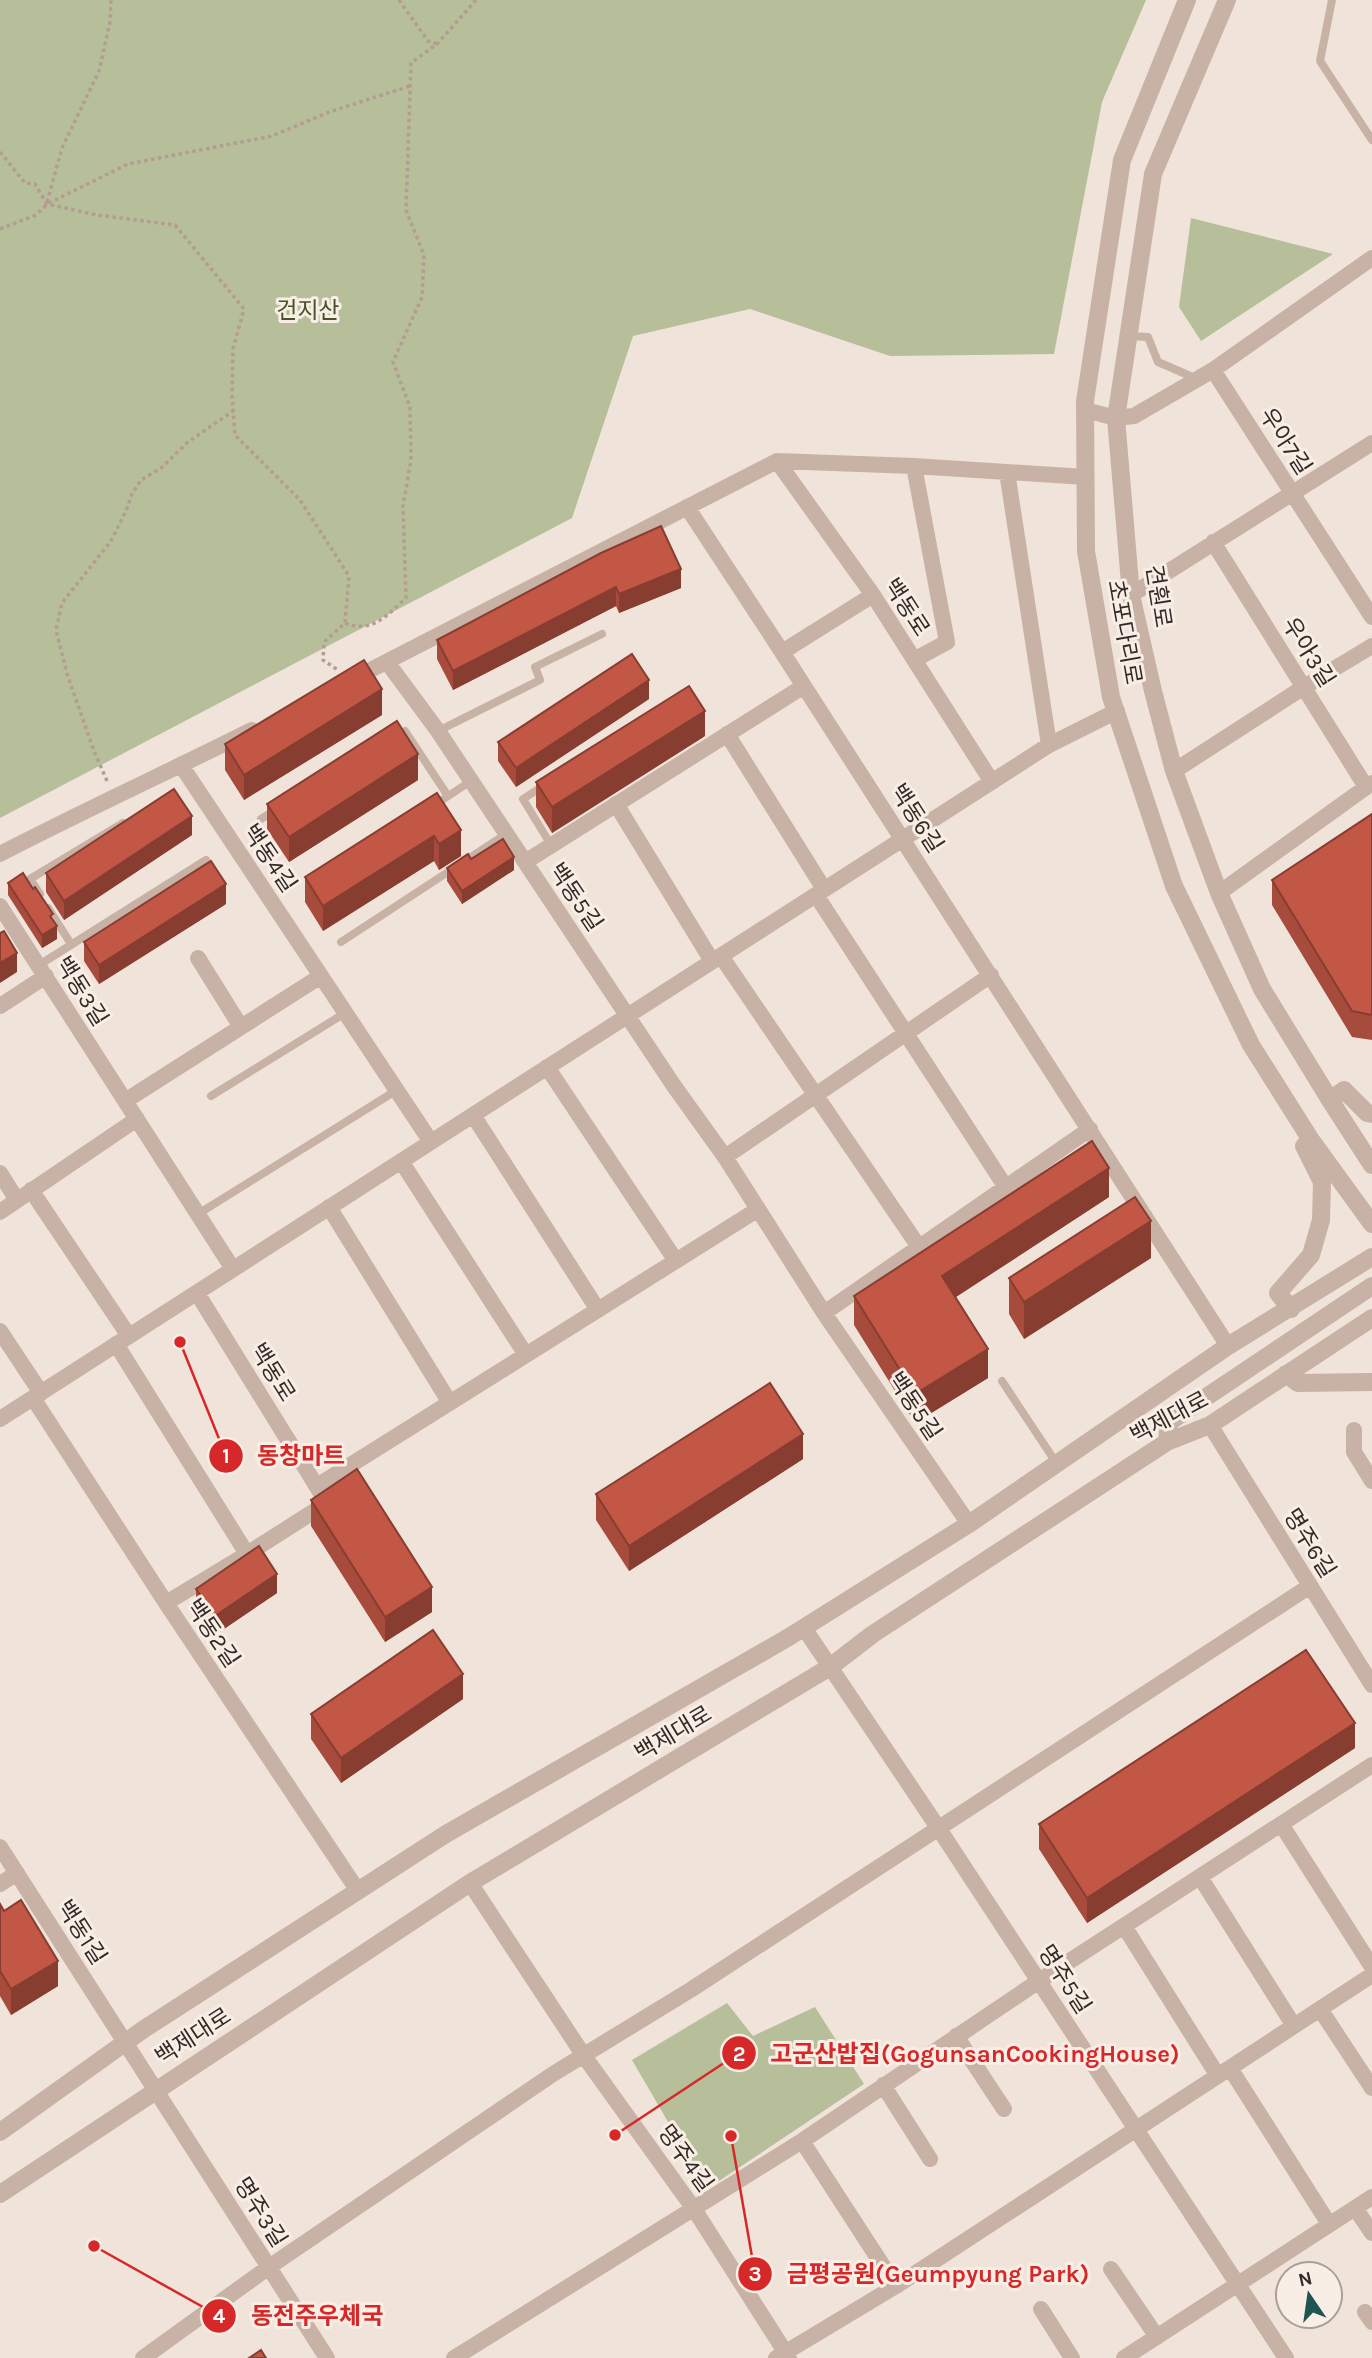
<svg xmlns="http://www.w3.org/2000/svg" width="1372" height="2358" font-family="Karla,'Noto Sans KR',sans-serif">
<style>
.green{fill:#b6bf9a}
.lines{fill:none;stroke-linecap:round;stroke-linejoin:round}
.path{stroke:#b49c90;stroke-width:3.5;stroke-dasharray:3.5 3.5;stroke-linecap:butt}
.service{stroke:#c8b2a6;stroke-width:8}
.minor{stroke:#c8b2a6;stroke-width:16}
.tertiary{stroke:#c8b2a6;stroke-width:18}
.wall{fill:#a74b3c}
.shaded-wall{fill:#883d31}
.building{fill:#c25746;stroke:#883d31;stroke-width:2}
.labels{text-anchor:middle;stroke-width:6;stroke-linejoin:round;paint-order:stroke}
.park-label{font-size:23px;fill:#48522b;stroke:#f8eee5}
.street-label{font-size:23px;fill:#342a27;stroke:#f8eee5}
.leader{fill:none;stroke:#d62828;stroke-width:2.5}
.callout-dot{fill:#d62828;stroke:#f8eee5;stroke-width:2.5}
.mark-label{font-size:21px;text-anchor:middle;font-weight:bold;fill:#fff}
.callout-label{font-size:24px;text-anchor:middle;font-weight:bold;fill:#d62828;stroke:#f8eee5;stroke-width:6;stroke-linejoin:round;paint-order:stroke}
</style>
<rect width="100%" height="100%" fill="#f0e3d9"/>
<!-- green -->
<path class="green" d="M0 0H1146L1102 102 1054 354 890 356 750 309 633 336 572 518 0 818Z
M1191 218 1333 254 1201 341 1179 307Z
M727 2003 753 2036 815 2007 864 2084 707 2189 632 2060Z"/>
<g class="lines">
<!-- path -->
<path class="path" d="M399 0 428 41 437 44
M0 152 25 183 35 184 47 204 97 215 175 225 244 309 233 349 232 396 235 435 300 500 349 576 345 623 324 642 323 660 338 670
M47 202 62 148 99 71 110 22 111 0
M0 229 36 215 47 204 128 164 272 136 329 112 410 86
M345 623C372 634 387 615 406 598L403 506 411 460 410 407 393 362 422 297 424 255 406 210 411 63 437 44 476 0
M107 781 94 751 67 674 56 630 62 603 111 541 126 511 132 494 141 480 161 468 188 442 233 411"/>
<!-- service -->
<path class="service" d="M1332 0 1320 61 1372 140
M1129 336 1148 337 1158 362 1195 378
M438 731 540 680 535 667 602 634
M396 737 405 731 448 796
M543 786 523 799 551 845
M433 806 471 781
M261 819 274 811
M40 894 30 879 123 823
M48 908 71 944
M341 942 506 834
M39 965 206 860
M211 1096 345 1013
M198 1214 397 1090
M1002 1381 1057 1464"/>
<!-- minor -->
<path class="minor" d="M1213 370 1372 617
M1085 410 1116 418 1134 416 1213 370 1372 258
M777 461 873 595 992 782
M914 466 947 642 914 660
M1007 472 1049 745
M687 507 782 652 1228 1346
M1213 542 1366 787
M1131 595 1372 443
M782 652 873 595
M387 662 438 731 674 1086 725 1157 824 1313 969 1524
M353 679 777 461 914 466 1085 477
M727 734 824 889
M181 765 431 1142
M1174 771 1304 687 1372 646
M616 804 712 961
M0 854C83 811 168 772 252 730
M525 862 804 686
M1219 893 1372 783
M816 895 1005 1186
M0 906 233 1269
M721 956 919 1247
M198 958 241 1027
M0 1006 46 976
M547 1067 676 1261
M125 1101 321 976
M473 1115 598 1310
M725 1157 991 975
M401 1161 526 1355
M0 1173 17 1200
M31 1190 129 1336
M329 1207 450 1403
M0 1212 137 1119
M197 1293 327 1503 247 1554
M824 1313 1090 1129
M0 1331 41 1393
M116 1344 247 1554 166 1603
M33 1398 166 1603 358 1891
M0 1419 1049 745 1117 711
M1210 1425 1372 1685
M1354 1430V1452L1372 1481
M317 1486 757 1210
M804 1628 939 1829 1286 2358
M1281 1824 1372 1967
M0 1847 327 2358
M1200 1877 1294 2026
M470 1883 584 2056 694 2209 789 2358
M0 1884 17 1873
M1124 1926 1218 2076
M1320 2009 1372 2088
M956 2036 1004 2109
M1230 2068 1329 2224
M883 2085 930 2159
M802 2141 896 2286
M1355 2208 1372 2233
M1111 2269 1157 2337
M1041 2309 1072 2358
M1365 2312 1372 2322
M143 2358 269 2267 553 2074 692 1989 1310 1586
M454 2358 802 2141 1039 1981 1372 1765
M776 2358 896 2286 1372 1975
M1124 2358 1372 2197"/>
<!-- tertiary -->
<path class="tertiary" d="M1187 0 1122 160 1085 401 1086 551 1111 697 1174 886 1251 1045 1311 1140 1372 1224
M1227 0 1153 174 1116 418 1131 595 1153 691 1174 771 1219 893 1262 989 1330 1100 1372 1165
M1330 1100 1344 1090 1367 1113 1372 1114
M1291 1309 1278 1293 1311 1255 1321 1220 1322 1182 1304 1146 1309 1143
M1286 1374 1298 1383 1372 1382
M1167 1442 1169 1422 1372 1286
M0 2132 144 2029 446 1834 789 1637 969 1524 1228 1346 1372 1257
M0 2194 470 1883 830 1667 873 1634 1167 1442 1210 1425 1372 1318"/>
</g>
<!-- wall -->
<path class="wall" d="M601 553 681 588 619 613 616 606 453 690 437 659V640Z
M649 699 516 787 498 761V742Z
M382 715 244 800 225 770V744Z
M705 736 552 833 536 807V782Z
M418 780 289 862 267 829V804Z
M437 793 461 856 439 870 434 861 323 931 305 902V877Z
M1372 814V1040L1352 1037 1272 905V880Z
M192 835 64 920 46 892V873Z
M471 859 514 870 462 904 447 881V868Z
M8 883 57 939 42 948 8 895Z
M226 904 99 984 84 961V942Z
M1109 1197 956 1297 988 1378 915 1423 854 1325V1296Z
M1151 1258 1024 1339 1009 1314V1278Z
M803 1459 629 1571 596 1520V1494Z
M311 1500 432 1612 385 1642 311 1526Z
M196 1589 277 1593 215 1635 196 1608Z
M463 1699 341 1783 311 1739V1714Z
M1355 1748 1087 1923 1039 1849V1824Z
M0 1904 58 1986 11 2015 0 1996Z"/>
<!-- shaded-wall -->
<path class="shaded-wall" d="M681 569V588L619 613V594Z
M616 587V606L453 690V671Z
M649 680V699L516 787V768Z
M382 689V715L244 800V775Z
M705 711V736L552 833V807Z
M418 754V780L289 862V837Z
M192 816V835L64 920V901Z
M461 830V856L439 870V844Z
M434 836V861L323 931V906Z
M514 857V870L462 904V891Z
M226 884V904L99 984V965Z
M57 926V939L42 948V935Z
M17 953V972L0 983V963Z
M1109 1168V1197L942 1306V1276Z
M1151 1221V1258L1024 1339V1302Z
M988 1349V1378L915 1423V1394Z
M803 1434V1459L629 1571V1546Z
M277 1574V1593L215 1635V1616Z
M432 1587V1612L385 1642V1617Z
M463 1674V1699L341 1783V1758Z
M1355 1723V1748L1087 1923V1898Z
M58 1961V1986L11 2015V1989Z"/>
<!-- building -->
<path class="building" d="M661 526 681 569 619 594 616 587 453 671 437 640 601 553Z
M632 654 649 680 516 768 498 742Z
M364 660 382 689 244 775 225 744Z
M689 686 705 711 552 807 536 782Z
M397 721 418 754 289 837 267 804Z
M174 789 192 816 64 901 46 873Z
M437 793 461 830 439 844 434 836 323 906 305 877Z
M1372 814V1015L1352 1011 1272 880Z
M503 839 514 857 462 891 447 868 468 854 471 859Z
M211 861 226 884 99 965 84 942Z
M23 873 33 889 35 887 53 914 50 916 57 926 42 935 8 883Z
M4 931 17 953 0 963V933Z
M1092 1141 1109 1168 942 1276 988 1349 915 1394 854 1296Z
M1135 1197 1151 1221 1024 1302 1009 1278Z
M770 1383 803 1434 629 1546 596 1494Z
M357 1469 432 1587 385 1617 311 1500Z
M259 1546 277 1574 215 1616 196 1589Z
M433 1630 463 1674 341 1758 311 1714Z
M1306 1650 1355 1723 1087 1898 1039 1824Z
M21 1900 58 1961 11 1989 0 1971V1904L4 1911Z
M261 2350 266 2358H249Z"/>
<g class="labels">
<!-- park labels -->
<g class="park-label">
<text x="308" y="318">건지산</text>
</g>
<!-- street labels -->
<g class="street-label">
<text transform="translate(1286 441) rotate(57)" y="8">우아7길</text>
<text transform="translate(1159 596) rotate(81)" y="8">견훤로</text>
<text transform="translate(907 607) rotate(57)" y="8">백동로</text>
<text transform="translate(1125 632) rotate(80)" y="8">초포다리로</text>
<text transform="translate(1309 652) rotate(58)" y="8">우아3길</text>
<text transform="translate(917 818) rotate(57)" y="8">백동6길</text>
<text transform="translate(270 858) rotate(56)" y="8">백동4길</text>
<text transform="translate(576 897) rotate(56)" y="8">백동5길</text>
<text transform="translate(82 991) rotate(58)" y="8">백동3길</text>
<text transform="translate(273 1372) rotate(58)" y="8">백동로</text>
<text transform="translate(915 1406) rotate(56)" y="8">백동5길</text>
<text transform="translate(1169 1417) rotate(-28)" y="8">백제대로</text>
<text transform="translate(1310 1543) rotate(58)" y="8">명주6길</text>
<text transform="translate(213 1633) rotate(56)" y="8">백동2길</text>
<text transform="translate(673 1733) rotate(-31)" y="8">백제대로</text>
<text transform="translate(82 1932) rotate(57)" y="8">백동1길</text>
<text transform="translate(1065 1979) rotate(57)" y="8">명주5길</text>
<text transform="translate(193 2036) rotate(-33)" y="8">백제대로</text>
<text transform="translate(686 2158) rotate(54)" y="8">명주4길</text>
<text transform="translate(261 2212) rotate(58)" y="8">명주3길</text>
</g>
</g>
<!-- callouts -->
<path class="leader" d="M180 1342L226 1456M615 2135L739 2053M731 2136L755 2274M94 2246L219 2316"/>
<g class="callout-dot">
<circle cx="180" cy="1342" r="7"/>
<circle cx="615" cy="2135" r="7"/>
<circle cx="731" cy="2136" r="7"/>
<circle cx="94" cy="2246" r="7"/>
<circle cx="226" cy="1456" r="18"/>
<circle cx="739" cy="2053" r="18"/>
<circle cx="755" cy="2274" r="18"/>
<circle cx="219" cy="2316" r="18"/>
</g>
<g class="mark-label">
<text x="226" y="1463">1</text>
<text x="739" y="2061">2</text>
<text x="755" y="2281">3</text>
<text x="219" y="2323">4</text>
</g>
<g class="callout-label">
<text x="301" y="1464">동창마트</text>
<text x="975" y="2062">고군산밥집(GogunsanCookingHouse)</text>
<text x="938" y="2282">금평공원(Geumpyung Park)</text>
<text x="317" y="2324">동전주우체국</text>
</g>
<!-- north arrow -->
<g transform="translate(1309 2295) rotate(347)"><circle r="33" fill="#f8eee5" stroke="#aaa099" stroke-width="2"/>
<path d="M0-5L12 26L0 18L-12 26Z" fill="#1e5452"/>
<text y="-10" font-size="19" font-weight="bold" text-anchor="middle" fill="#342a27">N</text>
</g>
</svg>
